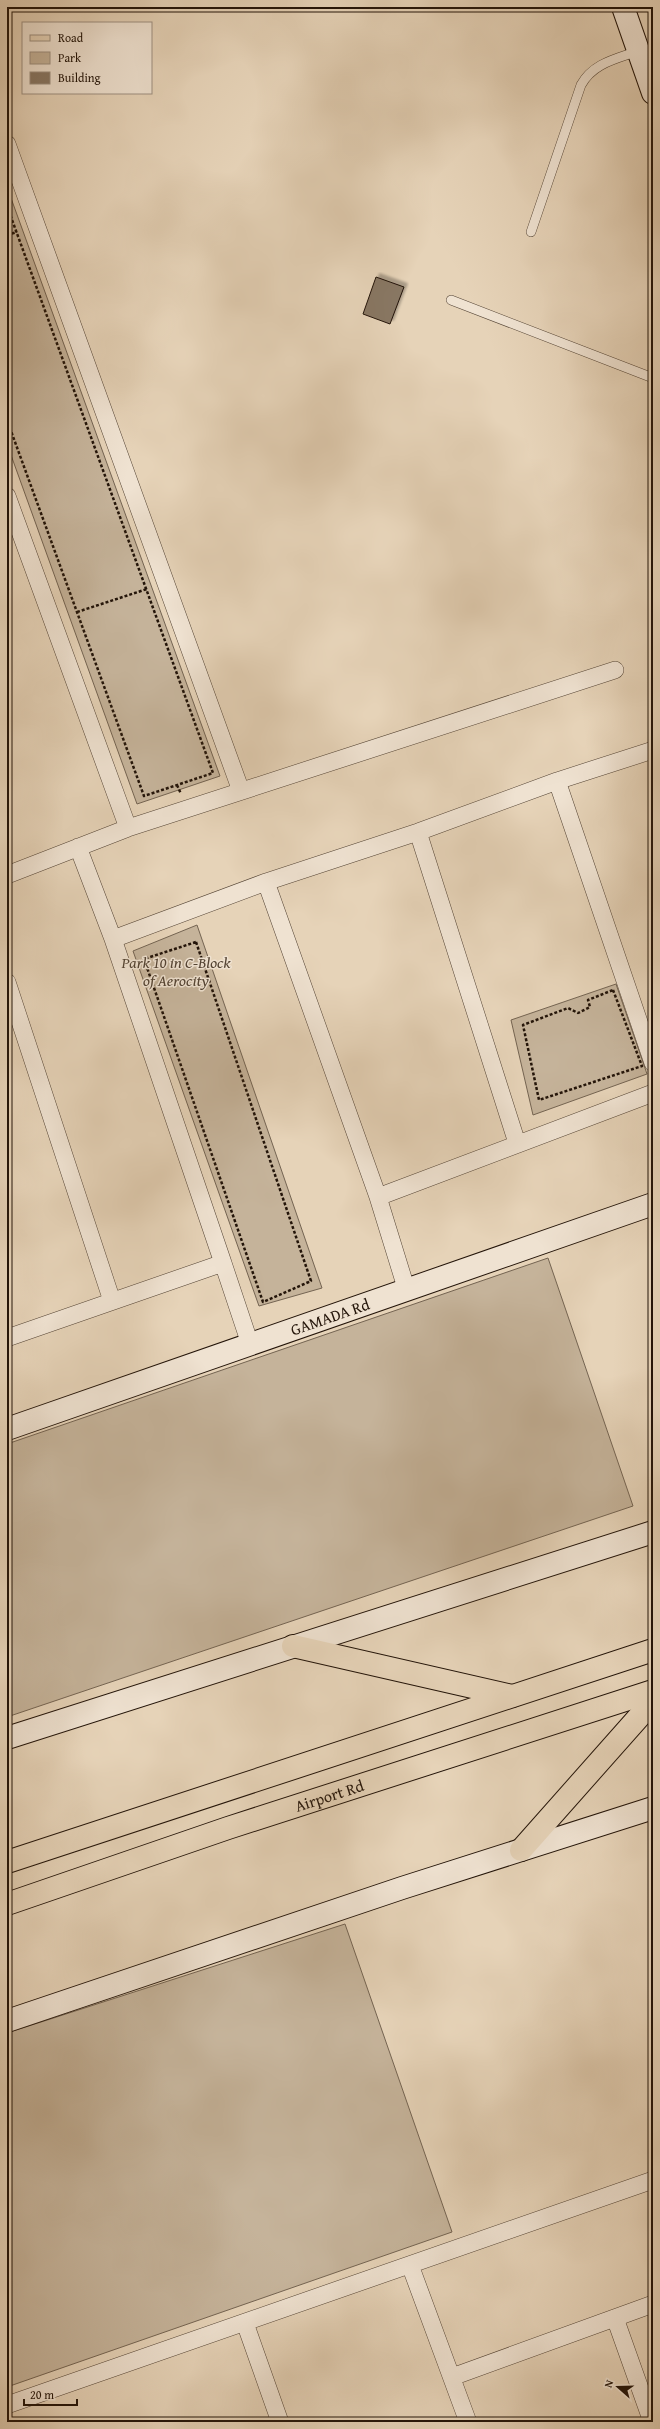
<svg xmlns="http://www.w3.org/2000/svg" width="660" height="2429" font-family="'Gentium Book Plus',serif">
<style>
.green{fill:#c5b39a;stroke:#746452}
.building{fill:#887764;stroke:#231409;filter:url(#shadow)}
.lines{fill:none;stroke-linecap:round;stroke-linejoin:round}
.lane-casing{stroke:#544435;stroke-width:10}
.street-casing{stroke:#544435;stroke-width:18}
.secondary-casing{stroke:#231409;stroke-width:24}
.primary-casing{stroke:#231409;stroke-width:24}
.path{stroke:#231409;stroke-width:2.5;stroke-dasharray:3 2;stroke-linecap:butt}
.lane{stroke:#efe2d1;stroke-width:9}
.street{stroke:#efe2d1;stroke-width:17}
.secondary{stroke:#efe2d1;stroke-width:22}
.primary{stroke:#e6d3b8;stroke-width:22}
.labels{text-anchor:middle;stroke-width:3;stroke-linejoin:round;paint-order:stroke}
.park-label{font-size:16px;font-style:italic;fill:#544434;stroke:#efe2d1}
.street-label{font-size:16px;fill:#231409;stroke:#efe2d1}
</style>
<defs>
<filter id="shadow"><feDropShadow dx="3.5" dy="-3.5" stdDeviation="1" flood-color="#0004"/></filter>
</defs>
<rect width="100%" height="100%" fill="#e6d3b8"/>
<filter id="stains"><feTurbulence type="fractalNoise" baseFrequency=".005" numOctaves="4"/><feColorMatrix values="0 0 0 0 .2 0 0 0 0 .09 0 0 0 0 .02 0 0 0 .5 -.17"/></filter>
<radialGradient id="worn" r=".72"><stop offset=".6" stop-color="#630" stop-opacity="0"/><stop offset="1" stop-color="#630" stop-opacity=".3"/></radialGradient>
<!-- green -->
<path class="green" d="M7 187 220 776 137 804 7 444Z
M197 925 322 1288 259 1306 133 951Z
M616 984 647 1074 533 1115 511 1020Z
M548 1258 633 1506 7 1717V1444Z
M345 1924 452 2232 7 2387V2033Z"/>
<!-- building -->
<path class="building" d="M376 277 404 287 390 324 363 314Z"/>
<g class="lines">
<defs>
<path id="lane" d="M531 232 581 85C593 63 616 59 638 51
M451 300 653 378"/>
<path id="street" d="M7 144 241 791
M7 496 128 828
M557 781 653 750
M418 832 517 1143
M78 847 113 939 223 1263
M7 875 128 828 615 670
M113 939 266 882
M7 982 112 1301
M378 1197 653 1093
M407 1291 378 1197 266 882 418 832 557 781 653 1063
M7 1338 223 1263 250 1344
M410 2265 468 2422
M615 2318 652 2422
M245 2323 280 2422
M452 2377 653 2304
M7 2405 653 2180"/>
<g id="secondary">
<path d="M623 7 653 93"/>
<path id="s1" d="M7 1429 653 1204"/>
<path d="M7 1738 653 1532"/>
<path d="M7 2021 402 1888 653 1808"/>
</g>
<g id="primary">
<path d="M293 1646 512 1696"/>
<path d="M521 1850 653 1701"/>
<path d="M7 1862 653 1650"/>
<path id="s2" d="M7 1904 228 1828 653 1691"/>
</g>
</defs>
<!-- lane casing -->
<use href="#lane" class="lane-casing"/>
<!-- street casing -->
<use href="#street" class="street-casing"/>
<!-- secondary casing -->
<use href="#secondary" class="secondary-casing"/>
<!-- primary casing -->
<use href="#primary" class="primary-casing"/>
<!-- path -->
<path class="path" d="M7 206 213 773 144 796 7 420
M7 235 17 232
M77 612 147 589
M177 785 181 794
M196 942 311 1281 263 1302 144 959Z
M613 990 642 1066 539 1100 523 1025 568 1008 578 1013 590 1007 588 1000Z"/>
<!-- lane -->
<use href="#lane" class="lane"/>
<!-- street -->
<use href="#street" class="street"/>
<!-- secondary -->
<use href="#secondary" class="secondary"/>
<!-- primary -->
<use href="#primary" class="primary"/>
</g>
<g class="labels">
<!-- park labels -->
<g class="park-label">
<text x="176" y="968">Park 10 in C-Block<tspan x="176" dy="18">of Aerocity</tspan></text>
</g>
<!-- street labels -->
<g class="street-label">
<text dy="6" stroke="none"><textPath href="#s1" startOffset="342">GAMADA Rd</textPath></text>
<text dy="6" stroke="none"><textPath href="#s2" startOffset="340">Airport Rd</textPath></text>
</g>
</g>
<!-- margin -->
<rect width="660" height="2429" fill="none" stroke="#e6d3b8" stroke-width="24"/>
<rect x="8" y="8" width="644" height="2413" fill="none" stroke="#231409" stroke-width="2"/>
<rect x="12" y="12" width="636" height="2405" fill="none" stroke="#231409"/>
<!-- legend -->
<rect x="22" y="22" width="130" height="72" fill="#efe2d1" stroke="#9d9081"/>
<rect x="30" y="35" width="20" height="6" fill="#e6d3b8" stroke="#9d9081"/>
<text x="58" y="42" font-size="12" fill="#231409">Road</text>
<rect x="30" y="52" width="20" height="12" fill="#c5b39a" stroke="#9d9081"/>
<text x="58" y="62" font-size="12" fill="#231409">Park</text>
<rect x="30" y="72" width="20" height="12" fill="#887764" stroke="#9d9081"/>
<text x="58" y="82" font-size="12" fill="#231409">Building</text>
<!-- north arrow -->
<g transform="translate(618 2387) rotate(290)" stroke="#efe2d1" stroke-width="3" paint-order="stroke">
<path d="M0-3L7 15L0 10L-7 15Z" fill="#231409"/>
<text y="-6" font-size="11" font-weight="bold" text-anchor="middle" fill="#231409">N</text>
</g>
<!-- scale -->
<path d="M24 2399v6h53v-6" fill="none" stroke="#231409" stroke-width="2"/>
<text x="30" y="2399" font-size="12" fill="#231409" stroke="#efe2d1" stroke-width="3" paint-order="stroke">20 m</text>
<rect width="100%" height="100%" filter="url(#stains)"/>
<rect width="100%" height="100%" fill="url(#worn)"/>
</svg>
